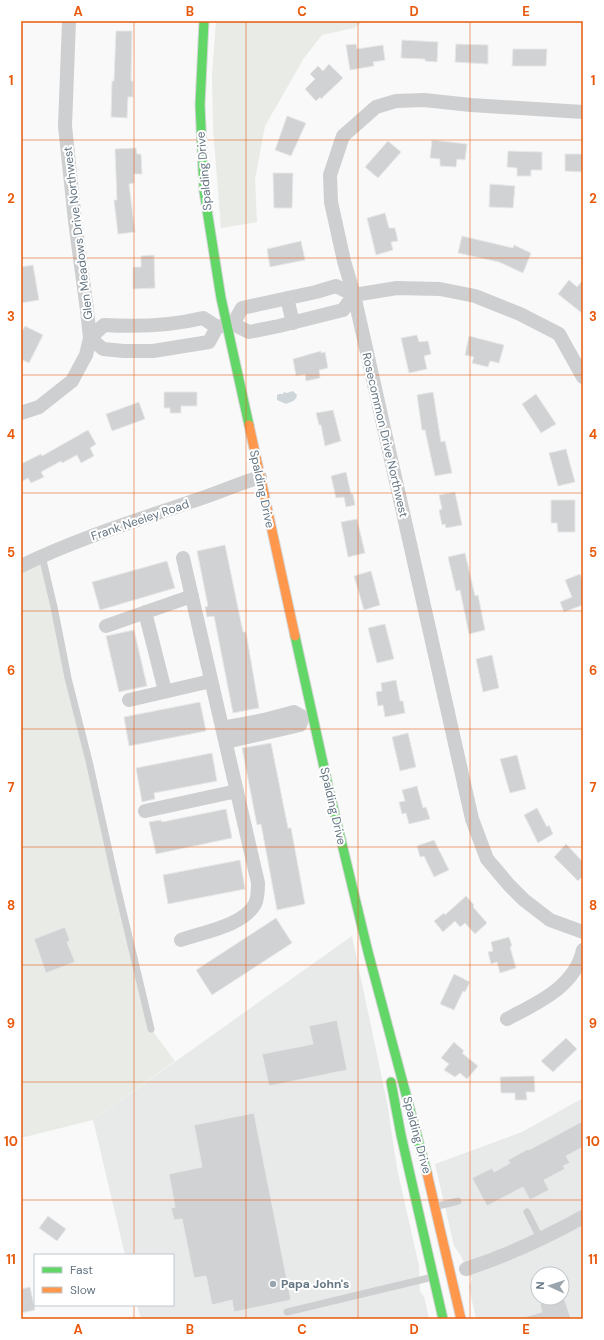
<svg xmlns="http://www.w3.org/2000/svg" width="604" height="1340" font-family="'DM Sans',sans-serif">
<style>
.built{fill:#e8e9e9;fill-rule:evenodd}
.green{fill:#e8ebe6}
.water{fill:#ced6d9}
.building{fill:#d0d2d3;stroke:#e8e8e8}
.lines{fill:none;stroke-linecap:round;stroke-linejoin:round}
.fast-casing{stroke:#d5d6d7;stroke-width:11}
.slow-casing{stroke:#d5d6d7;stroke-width:11}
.lane{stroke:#cecfd0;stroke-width:7}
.street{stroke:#cecfd0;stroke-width:14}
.fast{stroke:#63d668;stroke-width:9}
.slow{stroke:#ff974d;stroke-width:9}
.grid{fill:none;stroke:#e8590c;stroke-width:1;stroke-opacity:0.55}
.poi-dot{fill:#99a4ac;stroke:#fff;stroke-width:1.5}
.labels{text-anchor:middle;stroke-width:4;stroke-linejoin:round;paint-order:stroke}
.street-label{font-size:12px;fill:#657683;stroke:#fff}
.poi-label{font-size:12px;font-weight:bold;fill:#657683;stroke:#fff;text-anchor:start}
.neatline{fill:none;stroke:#e8590c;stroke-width:1.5}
.grid-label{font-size:13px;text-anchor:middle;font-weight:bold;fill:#e8590c}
</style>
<rect width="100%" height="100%" fill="#f9f9f9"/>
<!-- built -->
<path class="built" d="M352 936 387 1102 397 1168 419 1266 420 1292 424 1296 429 1319H141L137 1305H173V1255H125L93 1120Z
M583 1098V1319H476L469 1287 472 1279 461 1256 454 1246 435 1164 522 1132ZM538 1274H562V1298H538Z"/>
<!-- green -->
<path class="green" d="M216 21H363L354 28 322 35 304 58 265 126 255 179 257 222 221 228 213 129 212 76Z
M42 556 151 1029 175 1061 93 1120 21 1138V566Z"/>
<!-- water -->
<path class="water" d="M293 391 297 395C296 401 291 402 286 404L277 400V395L279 394H283L284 392 287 393Z"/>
<!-- building -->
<path class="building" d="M116 31H132L131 81H133V97H128L127 118 111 117 112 81H114Z
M402 40 438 42 437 62 425 61V59L401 58Z
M356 44 357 49 383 45 385 60 373 62 374 66 350 70 346 45Z
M456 44 488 45V64L455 62Z
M513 49H547L546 66H512Z
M329 64 343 78 321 99 320 97 316 101 305 89 315 79 310 74 318 66 323 71Z
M287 116 306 123 291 156 275 150Z
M432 140 467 144 465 160 457 159 456 167 440 166V159L430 158Z
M388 141 401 152 378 178 365 167Z
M136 148 137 154H141L142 174H134V183L129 184 135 232 118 234 114 200H117L115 149Z
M508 151 542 152V170H531V176H517V168L507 167Z
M565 154H583V172L565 171Z
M273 173H293L292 208H274Z
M490 184 515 186 513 208 489 207Z
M385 213 389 228H395L398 241 391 242 393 250 376 255 367 218Z
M462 236 513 248 514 245 531 253 523 273 499 262 458 253Z
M301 241 305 260 270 267 267 249Z
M154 255 155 288 133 289V267H141V256Z
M33 265 39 300 21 303V267Z
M569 280 577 287 583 280V314L558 294Z
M25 326 43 335 29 363 21 359V333Z
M417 335 419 342 428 341 431 354 424 356 427 369 409 373 401 338Z
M469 336 504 345 499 363 490 361 488 367 472 363 474 357 465 355Z
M321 351V353L325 352 328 368 319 370 320 378 306 381 305 374 296 376 293 359Z
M164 392H197V406H181V413H170V408H164Z
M433 392 441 442 445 441 452 473 435 476 425 430H422L417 395Z
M536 394 556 424 541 433 522 404Z
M139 402 145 419 112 431 106 414Z
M333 410 341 441 325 446 321 425H319L316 413Z
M88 430 96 444 90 448 94 456 81 463 77 455 62 463 61 461 41 472 44 477 31 483 28 478 21 482V464L41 454 42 456Z
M566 449 575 482 558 486 549 453Z
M346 472 351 494H353L355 505 346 507 344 497 336 498 331 476Z
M455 492 462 525 446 528 445 524 442 525 439 510 442 509 439 495Z
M551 500H575V532H558L557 523H551Z
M357 519 365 553 348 557 341 522Z
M225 545 243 632H246L259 708 233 713 214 616 207 617 205 607 208 606 197 551Z
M465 553 475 596 478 595 485 630 469 634 460 590 456 591 448 557Z
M167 561 175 588 100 610 92 582Z
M371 571 380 605 364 610 354 576Z
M580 574 583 581V605L564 612 560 602 572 597 565 580Z
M385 624 394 659 377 663 368 628Z
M134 630 147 686 119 692 106 636Z
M492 655 499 688 483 692 476 659Z
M396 680 400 701H403L405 713 385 717 383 705 378 706 376 692 382 691 381 683Z
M200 702 206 731 129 746 124 717Z
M408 733 416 767 400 771 392 737Z
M271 743 288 828H291L305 904 277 910 261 824 257 825 242 748Z
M212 753 217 781 154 793 155 799 142 802 136 768Z
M517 755 526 789 510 793 500 759Z
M417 786 423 808 426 807 430 819 409 824 406 813 402 814 399 802 405 801 402 790Z
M537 808 547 827 549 825 553 834 538 843 524 815Z
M226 809 232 838 156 854 149 822 161 820 162 822Z
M434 840 449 870 434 877 424 856 420 857 417 846Z
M566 844 583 862V876L578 881 554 857Z
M240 860 245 889 168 904 163 875Z
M466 896 474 905 473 907 487 923 475 934 465 923 460 927 455 921 443 932 434 921 444 913 445 915Z
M276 918 292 943 212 995 196 970Z
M65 927 70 941 67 942 75 962 46 973 34 939Z
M509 937 512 946 510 947 516 968 500 973 497 962 491 964 488 952 493 951 491 942Z
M454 974 470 982 465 992 463 991 454 1010 440 1004Z
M337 1020 347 1070 269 1086 262 1054 313 1044 309 1026Z
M566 1038 577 1049 553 1072 541 1061Z
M454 1042 464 1051 462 1053 478 1066 467 1079 460 1073 455 1077 444 1070 449 1064 441 1058Z
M534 1076 535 1092H526L527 1100H515V1093H501L500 1077Z
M254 1113 291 1300 234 1312 232 1300 212 1305 206 1276 194 1278 182 1219 174 1220 171 1208 175 1207 169 1174 202 1167 194 1125Z
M583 1121V1147L566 1156 570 1163 563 1166 565 1169 544 1180 549 1190 530 1200 523 1187 487 1206 472 1178 492 1168 494 1172 510 1163 508 1160 528 1149 529 1150Z
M48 1216 66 1229 57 1241 39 1228Z
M30 1287 35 1310 21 1313V1289Z
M540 1298H564L571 1319H526L525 1317 542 1312 540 1304 542 1303Z"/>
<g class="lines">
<defs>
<path id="fast" d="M204 21 200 105 204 191 221 298 249 425
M295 636 329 790 368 952 427 1173
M391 1082 401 1135 443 1319"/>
<path id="slow" d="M249 425 295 636
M427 1173 461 1319"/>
</defs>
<!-- fast casing -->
<use href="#fast" class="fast-casing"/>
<!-- slow casing -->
<use href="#slow" class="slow-casing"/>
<!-- lane -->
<path class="lane" d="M42 556 54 607 68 678 89 761 115 878 151 1029
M438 1206 458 1201
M527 1212 541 1240
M287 1312 433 1277"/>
<!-- street -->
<path class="street" d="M583 112 471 105 424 100 396 101 376 107 343 136 330 175 331 202 344 261 354 295 472 819 487 859 509 885 524 900 550 920 583 932
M287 298 293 323
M233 324 242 308 316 292 336 286 354 295 397 288 440 289 475 296 520 314 559 334 583 377
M90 338 104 325C137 327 170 326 203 318L217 327 233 324 249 332 279 326 343 310 354 295
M90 338 103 349 124 351H153L209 342 217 327
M21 413 39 407 72 381 86 355 90 338 87 310 75 221 65 126 69 21
M21 566C76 539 135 521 193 501 216 494 237 484 260 477
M145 612 165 691
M106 626 192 596
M129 700 211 681
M222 728 264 720 294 712 303 717
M226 742 300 725 303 717
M145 811 237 791
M181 940C203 932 243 926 255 904 258 898 258 889 258 883L183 558
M507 1019C537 1003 575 987 583 950
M466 1269C509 1255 543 1239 583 1217"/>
<!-- fast -->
<use href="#fast" class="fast"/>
<!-- slow -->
<use href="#slow" class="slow"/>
</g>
<!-- grid -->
<path class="grid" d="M134 21V1255M246 21V1319M358 21V1319M470 21V1319M21 140H583M21 258H583M21 375H583M21 493H583M21 611H583M21 729H583M21 847H583M21 965H583M21 1082H583M21 1200H583M134 1305V1319"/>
<!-- markers -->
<circle class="poi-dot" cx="273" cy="1284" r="4"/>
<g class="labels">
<!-- street labels -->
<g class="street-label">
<text transform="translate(204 171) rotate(-95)" y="4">Spalding Drive</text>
<text transform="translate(78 233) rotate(-97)" y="4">Glen Meadows Drive Northwest</text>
<text transform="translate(385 435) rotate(77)" y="4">Rosecommon Drive Northwest</text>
<text transform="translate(262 489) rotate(78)" y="4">Spalding Drive</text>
<text transform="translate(140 520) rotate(-19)" y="4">Frank Neeley Road</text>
<text transform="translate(333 806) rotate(77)" y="4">Spalding Drive</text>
<text transform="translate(417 1135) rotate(75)" y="4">Spalding Drive</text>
</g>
<!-- poi labels -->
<g class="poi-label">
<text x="281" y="1288">Papa John's</text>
</g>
</g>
<!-- border -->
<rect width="604" height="1340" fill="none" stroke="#ffffff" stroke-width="44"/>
<!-- legend -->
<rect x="34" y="1254" width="140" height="52" fill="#ffffff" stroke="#c1c8cd"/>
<rect x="42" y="1267" width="20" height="6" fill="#63d668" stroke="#c1c8cd"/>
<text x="70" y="1274" font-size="12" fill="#657683">Fast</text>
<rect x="42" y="1287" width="20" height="6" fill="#ff974d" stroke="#c1c8cd"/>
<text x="70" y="1294" font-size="12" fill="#657683">Slow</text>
<!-- north arrow -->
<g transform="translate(550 1286) rotate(273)"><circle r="19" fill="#ffffff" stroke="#c1c8cd"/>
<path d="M0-3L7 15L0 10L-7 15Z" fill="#99a4ac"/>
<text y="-6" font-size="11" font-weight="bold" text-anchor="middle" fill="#657683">N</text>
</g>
<rect x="22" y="22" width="560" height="1296" class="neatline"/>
<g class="grid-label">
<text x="78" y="16">A</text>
<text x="190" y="16">B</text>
<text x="302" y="16">C</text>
<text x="414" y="16">D</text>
<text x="526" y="16">E</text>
<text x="11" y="85">1</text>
<text x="593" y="85">1</text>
<text x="11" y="203">2</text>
<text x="593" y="203">2</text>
<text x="11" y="321">3</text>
<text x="593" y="321">3</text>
<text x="11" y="439">4</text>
<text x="593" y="439">4</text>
<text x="11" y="557">5</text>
<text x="593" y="557">5</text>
<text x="11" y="675">6</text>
<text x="593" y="675">6</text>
<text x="11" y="792">7</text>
<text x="593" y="792">7</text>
<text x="11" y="910">8</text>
<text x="593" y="910">8</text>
<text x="11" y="1028">9</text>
<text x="593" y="1028">9</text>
<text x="11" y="1146">10</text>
<text x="593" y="1146">10</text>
<text x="11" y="1264">11</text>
<text x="593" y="1264">11</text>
<text x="78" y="1334">A</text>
<text x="190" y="1334">B</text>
<text x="302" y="1334">C</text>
<text x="414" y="1334">D</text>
<text x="526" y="1334">E</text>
</g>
</svg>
